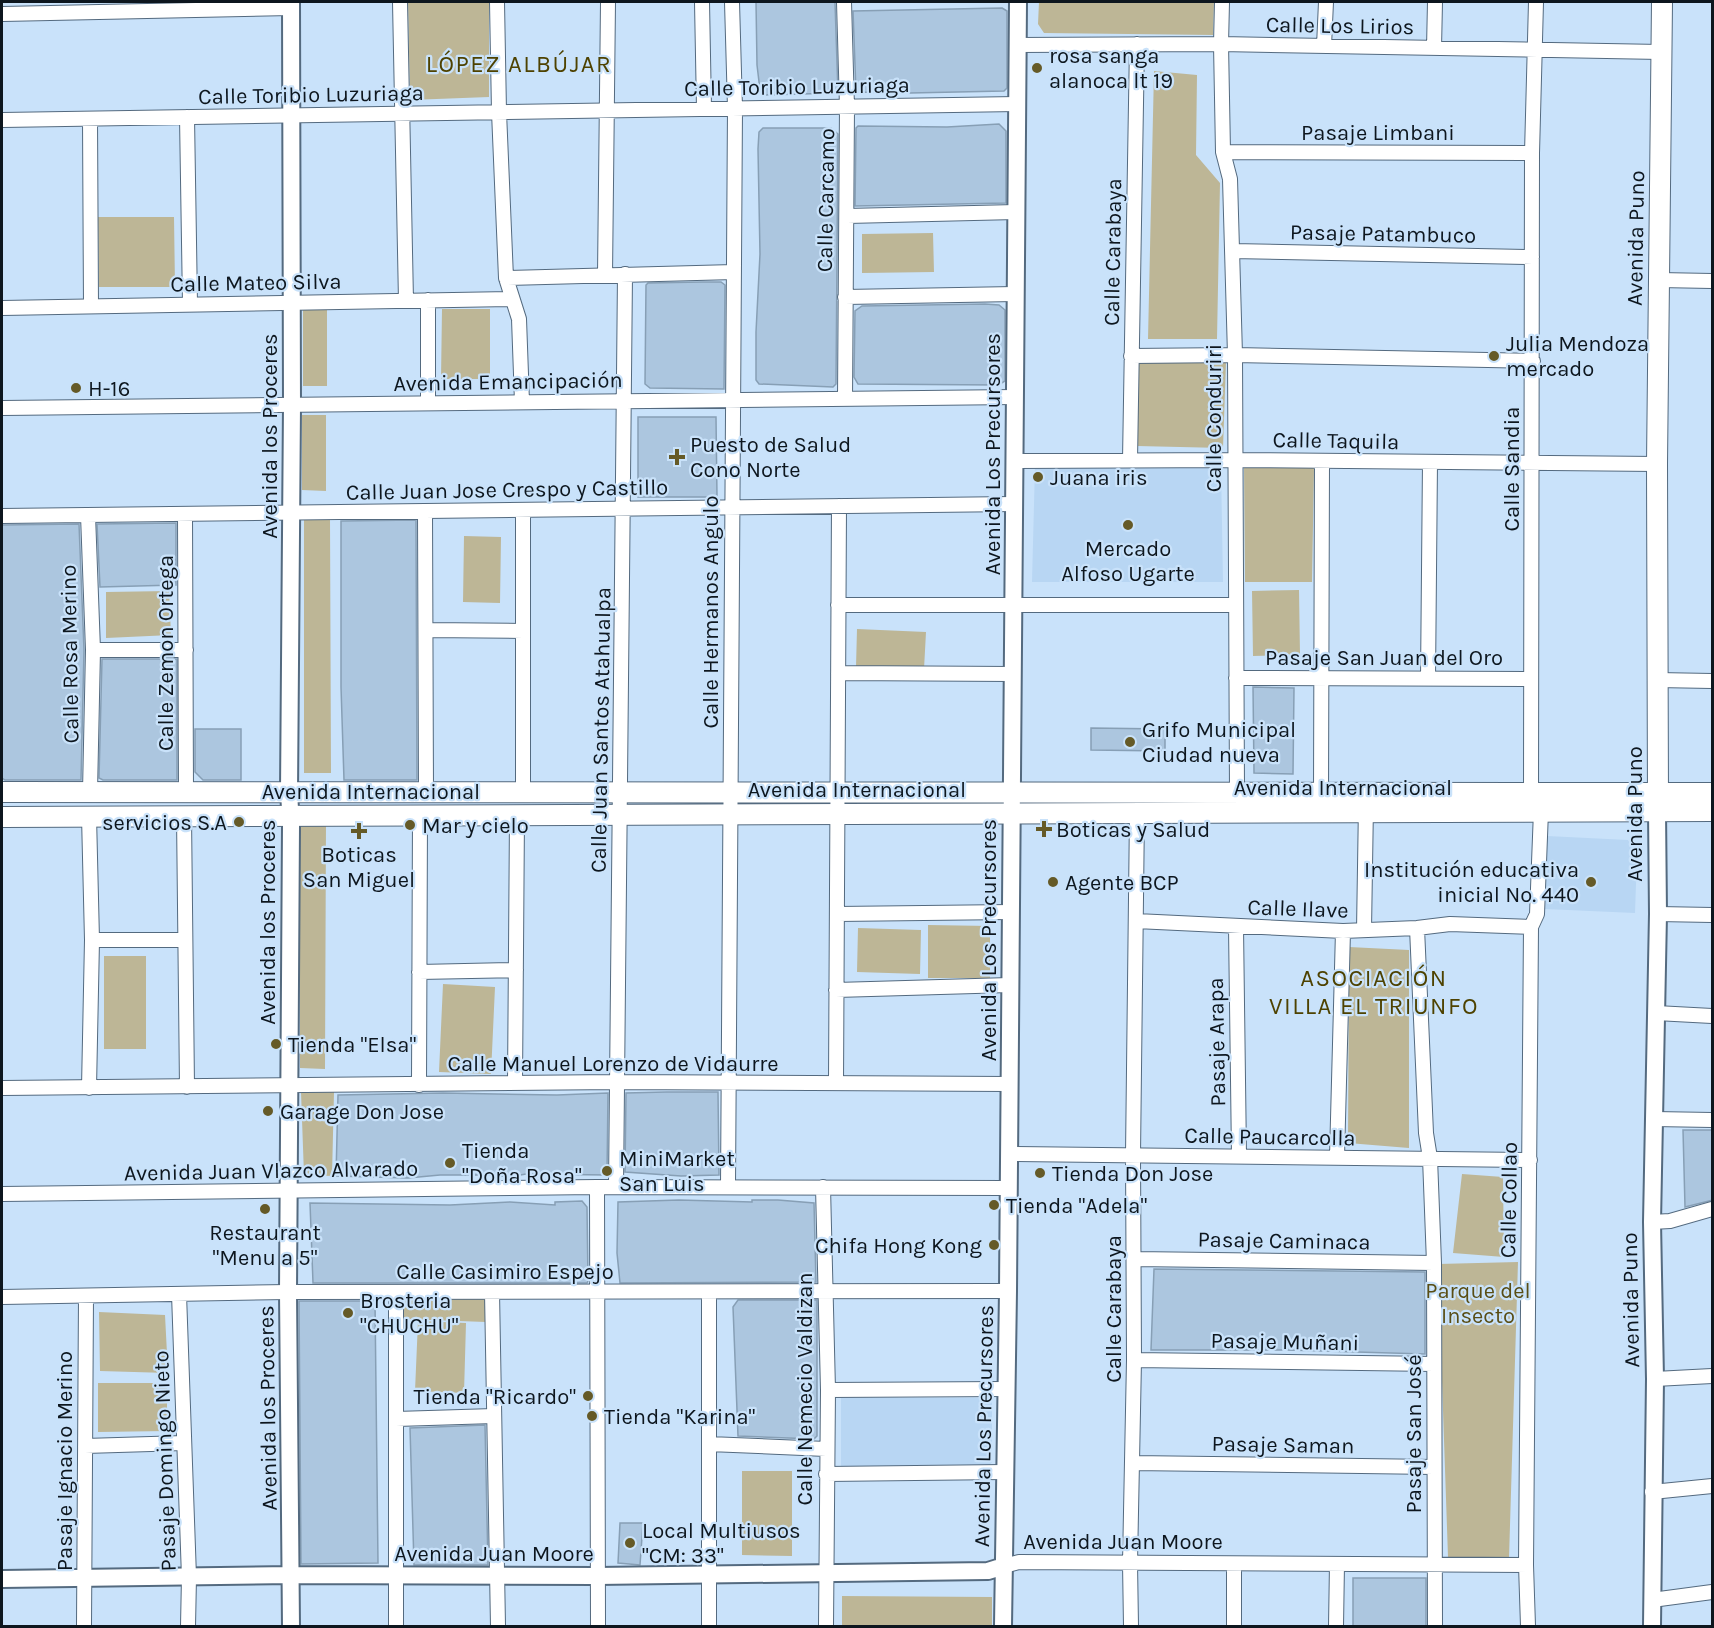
<svg xmlns="http://www.w3.org/2000/svg" width="1714" height="1628" font-family="Karla,sans-serif">
<style>
.built{fill:#b8d6f3}
.green{fill:#bdb696}
.building{fill:#acc6df;stroke:#879fb5;stroke-width:1.5}
.lines{fill:none;stroke-linecap:round;stroke-linejoin:round}
.minor-casing{stroke:#546a7f;stroke-width:16}
.tertiary-casing{stroke:#546a7f;stroke-width:20}
.secondary-casing{stroke:#546a7f;stroke-width:22}
.minor{stroke:#fff;stroke-width:14}
.tertiary{stroke:#fff;stroke-width:16}
.secondary{stroke:#fff;stroke-width:20}
.poi-dot{fill:#655a27;stroke:#c9e2fa;stroke-width:2}
.labels{text-anchor:middle;stroke-width:4.5;stroke-linejoin:round;paint-order:stroke}
.street-label{font-size:22px;fill:#0d161e;stroke:#c9e2fa}
.poi-label{font-size:22px;fill:#0d161e;stroke:#c9e2fa;text-anchor:start}
.park-label{font-size:22px;fill:#594d14;stroke:#c9e2fa}
.neighbourhood-label{font-size:24px;letter-spacing:1.5px;fill:#4e4200;stroke:#c9e2fa}
</style>
<rect width="100%" height="100%" fill="#c9e2fa"/>
<!-- built -->
<path class="built" d="M1035 466 1221 467 1223 582H1032Z
M1547 836 1628 840 1637 855 1635 913 1545 909Z
M841 1398H988L992 1401V1462L988 1467 841 1469Z"/>
<!-- green -->
<path class="green" d="M408 2H489V97L410 100Z
M1039 2H1214L1213 35 1044 33 1038 24Z
M1154 71 1197 75 1196 155 1220 183 1217 339H1148Z
M98 217H174L175 287H99Z
M933 233 934 272 862 273V234Z
M442 309H490V379H441Z
M303 310H327V386H303Z
M1138 361 1226 362 1223 448 1137 446Z
M302 415H326V491L302 490Z
M1244 467 1314 468 1312 582H1245Z
M304 518H330L331 773H304Z
M464 536 501 537 500 603 463 602Z
M1299 590 1300 655 1253 656 1252 591Z
M169 591 171 635 106 638V592Z
M857 629 926 632 924 669 856 667Z
M300 821H326L325 1069 300 1068Z
M928 925 990 926V978H928Z
M858 928 921 930 920 974 857 972Z
M1349 947 1409 950V1148L1348 1143Z
M104 956H146V1049H104Z
M443 984 495 987 491 1074 439 1072Z
M301 1092H334L332 1176 304 1175Z
M1462 1174 1503 1177 1504 1257 1453 1253Z
M1518 1262 1509 1558 1448 1557 1438 1264Z
M405 1297H486V1322L403 1319Z
M99 1312 165 1315 168 1373 100 1371Z
M418 1321 466 1323 464 1393 415 1391Z
M98 1383H167V1431L98 1432Z
M742 1471H792V1556L742 1555Z
M842 1596 992 1597V1626H842Z"/>
<!-- building -->
<path class="building" d="M756 2H835L838 93 763 95 760 90 757 65Z
M1002 8 1007 11V88L1004 91 910 93 856 92 853 11Z
M999 124 1006 131V203L855 206 856 128 858 126 947 127Z
M763 128H831L838 134 836 384 833 387 759 384 756 380V332L760 254 758 149 759 132Z
M702 282H721L725 285 724 389 650 388 645 384 646 285 648 283Z
M985 304 999 305 1005 310V381L998 385 858 384 854 377 855 311 862 306Z
M638 417H716L717 497H638Z
M416 520 417 780H344L341 687V521Z
M176 523V585L100 587 97 524Z
M79 524 84 650 81 780H5L2 778V525Z
M102 659H177V780H103L99 778Z
M1253 687 1294 688 1293 774 1254 773Z
M1091 728 1165 729V751L1091 750Z
M195 729H241V780H203L195 772Z
M666 1092H718L719 1175 681 1176 625 1172 626 1093Z
M443 1093 557 1095 608 1093 607 1175 526 1174 509 1177 491 1175H440L408 1178 336 1176 338 1095Z
M1683 1130H1713V1200L1685 1207Z
M679 1200 752 1202V1200H778L814 1203 816 1282 620 1283 617 1253 618 1202Z
M582 1201 587 1207 588 1281 587 1283H313L310 1203 450 1205 510 1202 555 1205V1202Z
M1154 1269 1425 1272V1354L1287 1350H1151Z
M738 1300H817V1436L814 1439 738 1436 733 1307Z
M299 1301H375L378 1563 301 1564Z
M485 1425 488 1565H414L410 1428Z
M620 1523H643L640 1565 618 1563Z
M1353 1578H1426V1626H1353Z"/>
<g class="lines">
<defs>
<path id="minor" d="M400 2 406 301
M497 2 499 112 506 278 519 319 522 402
M702 2 704 109
M844 2 847 107 845 399
M1222 2 1221 44 1223 152 1230 179 1235 355 1237 793
M2 14 291 8
M1017 45 1221 44 1661 52
M1324 46 1326 2
M1434 48 1435 2
M187 117 190 304
M90 119 91 306
M2 120 1017 104
M1223 152 1532 153
M847 216 1016 212
M1232 251 1532 257
M605 275 608 2
M506 278 734 272
M1659 280 1712 281
M845 297 1015 294
M428 300V403
M2 308 512 299
M1131 356 1235 355 1533 361
M2 408 1015 397
M1130 460 1137 44
M1014 461 1234 460 1657 464
M425 511 426 792
M185 514 186 792
M88 515 93 650 90 792
M2 516 1014 504
M838 605H1235
M427 630 523 631
M93 650H186
M838 673 1012 674
M1236 678 1531 679
M1428 679 1430 462
M1657 680 1712 681
M523 792V510
M1321 793 1322 461
M1531 793 1532 153 1536 2
M184 816 187 1087
M837 914 1011 912
M1658 914 1712 915
M1136 921 1343 931 1417 928 1450 924 1531 927
M1236 927 1239 1156
M1417 928 1426 1133 1430 1158 1434 1263 1435 1626
M1364 930 1366 804
M92 940H185
M419 972 516 970
M836 990 1010 985
M1656 1013 1712 1016
M515 1083 517 815
M836 1083 839 506
M419 1085 420 815
M2 1088 617 1082 1009 1084
M89 1088 92 940 89 816
M1654 1119 1712 1120
M1009 1154 1530 1160
M1337 1157 1343 931
M597 1187 598 1626
M616 1187 625 274
M728 1187 735 108 732 2
M823 1187 828 1390 826 1626
M2 1194 597 1187 1008 1188
M1652 1222 1670 1221 1712 1209
M1134 1259 1434 1263
M396 1292V1626
M492 1292 498 1626
M179 1294 189 1577 188 1626
M2 1297 288 1292 1008 1291
M1134 1360 1434 1364
M1655 1379 1712 1376
M828 1390 1006 1389
M396 1419 494 1416
M709 1444 826 1449
M85 1446 184 1443
M1132 1463 1434 1467
M826 1474 1005 1472
M1652 1492 1712 1486
M1004 1566 1019 1562 1526 1565
M1652 1600 1712 1592
M84 1626 86 1296
M709 1626V1292
M1131 1626 1130 1563 1134 1360 1133 1155 1137 812
M1234 1626V1564
M1336 1626 1337 1564
M1528 1626 1526 1565 1531 927 1537 914 1541 811"/>
<path id="tertiary" d="M291 2 292 405 289 792 291 826 288 1292 291 1626
M2 1579 291 1575 597 1576 988 1571 1004 1566
M1003 1626 1008 1291 1018 2
M1652 1626 1655 1379 1652 1222 1658 914 1657 810"/>
<path id="secondary" d="M2 792 1712 793
M1658 806 1657 464 1662 2
M2 817 1712 811"/>
</defs>
<!-- minor casing -->
<use href="#minor" class="minor-casing"/>
<!-- tertiary casing -->
<use href="#tertiary" class="tertiary-casing"/>
<!-- secondary casing -->
<use href="#secondary" class="secondary-casing"/>
<!-- minor -->
<use href="#minor" class="minor"/>
<!-- tertiary -->
<use href="#tertiary" class="tertiary"/>
<!-- secondary -->
<use href="#secondary" class="secondary"/>
</g>
<!-- markers -->
<g class="poi-dot">
<circle cx="1037" cy="68" r="6"/>
<circle cx="1494" cy="356" r="6"/>
<circle cx="76" cy="388" r="6"/>
<path d="M674 448h6v6h6v6h-6v6h-6v-6h-6v-6h6z"/>
<circle cx="1038" cy="477" r="6"/>
<circle cx="1128" cy="525" r="6"/>
<circle cx="1130" cy="742" r="6"/>
<circle cx="239" cy="822" r="6"/>
<circle cx="410" cy="825" r="6"/>
<path d="M1041 820h6v6h6v6h-6v6h-6v-6h-6v-6h6z"/>
<path d="M356 822h6v6h6v6h-6v6h-6v-6h-6v-6h6z"/>
<circle cx="1053" cy="882" r="6"/>
<circle cx="1591" cy="882" r="6"/>
<circle cx="276" cy="1044" r="6"/>
<circle cx="268" cy="1111" r="6"/>
<circle cx="450" cy="1163" r="6"/>
<circle cx="607" cy="1171" r="6"/>
<circle cx="1040" cy="1173" r="6"/>
<circle cx="994" cy="1205" r="6"/>
<circle cx="265" cy="1209" r="6"/>
<circle cx="994" cy="1245" r="6"/>
<circle cx="348" cy="1313" r="6"/>
<circle cx="588" cy="1396" r="6"/>
<circle cx="592" cy="1416" r="6"/>
<circle cx="630" cy="1543" r="6"/>
</g>
<g class="labels">
<!-- street labels -->
<g class="street-label">
<text transform="translate(1340 25) rotate(1)" y="8">Calle Los Lirios</text>
<text transform="translate(797 86) rotate(-1)" y="8">Calle Toribio Luzuriaga</text>
<text transform="translate(311 94) rotate(-1)" y="8">Calle Toribio Luzuriaga</text>
<text x="1378" y="140">Pasaje Limbani</text>
<text transform="translate(825 200) rotate(-89)" y="8">Calle Carcamo</text>
<text transform="translate(1383 233) rotate(1)" y="8">Pasaje Patambuco</text>
<text transform="translate(1635 238) rotate(-89)" y="8">Avenida Puno</text>
<text transform="translate(1112 252) rotate(-89)" y="8">Calle Carabaya</text>
<text transform="translate(256 282) rotate(-1)" y="8">Calle Mateo Silva</text>
<text transform="translate(508 381) rotate(-1)" y="8">Avenida Emancipación</text>
<text transform="translate(1213 418) rotate(-90)" y="8">Calle Conduriri</text>
<text transform="translate(269 436) rotate(-90)" y="8">Avenida los Proceres</text>
<text transform="translate(1336 440) rotate(1)" y="8">Calle Taquila</text>
<text transform="translate(992 454) rotate(-90)" y="8">Avenida Los Precursores</text>
<text transform="translate(1511 469) rotate(-90)" y="8">Calle Sandia</text>
<text transform="translate(507 489) rotate(-1)" y="8">Calle Juan Jose Crespo y Castillo</text>
<text transform="translate(710 612) rotate(-90)" y="8">Calle Hermanos Angulo</text>
<text transform="translate(165 653) rotate(-90)" y="8">Calle Zemon Ortega</text>
<text transform="translate(69 654) rotate(-91)" y="8">Calle Rosa Merino</text>
<text x="1384" y="665">Pasaje San Juan del Oro</text>
<text transform="translate(600 730) rotate(-89)" y="8">Calle Juan Santos Atahualpa</text>
<text x="1343" y="795">Avenida Internacional</text>
<text x="857" y="797">Avenida Internacional</text>
<text x="371" y="799">Avenida Internacional</text>
<text transform="translate(1634 814) rotate(-90)" y="8">Avenida Puno</text>
<text transform="translate(1298 908) rotate(2)" y="8">Calle Ilave</text>
<text transform="translate(267 922) rotate(-90)" y="8">Avenida los Proceres</text>
<text transform="translate(988 940) rotate(-90)" y="8">Avenida Los Precursores</text>
<text transform="translate(1216 1042) rotate(-91)" y="8">Pasaje Arapa</text>
<text x="613" y="1071">Calle Manuel Lorenzo de Vidaurre</text>
<text transform="translate(1270 1136) rotate(1)" y="8">Calle Paucarcolla</text>
<text transform="translate(271 1170) rotate(-1)" y="8">Avenida Juan Vlazco Alvarado</text>
<text transform="translate(1508 1200) rotate(-89)" y="8">Calle Collao</text>
<text transform="translate(1284 1240) rotate(1)" y="8">Pasaje Caminaca</text>
<text x="505" y="1279">Calle Casimiro Espejo</text>
<text transform="translate(1630 1300) rotate(-91)" y="8">Avenida Puno</text>
<text transform="translate(1113 1309) rotate(-90)" y="8">Calle Carabaya</text>
<text transform="translate(1285 1341) rotate(1)" y="8">Pasaje Muñani</text>
<text transform="translate(804 1389) rotate(-90)" y="8">Calle Nemecio Valdizan</text>
<text transform="translate(267 1408) rotate(-91)" y="8">Avenida los Proceres</text>
<text transform="translate(983 1426) rotate(-89)" y="8">Avenida Los Precursores</text>
<text transform="translate(1413 1434) rotate(-90)" y="8">Pasaje San José</text>
<text transform="translate(1283 1444) rotate(1)" y="8">Pasaje Saman</text>
<text transform="translate(64 1461) rotate(-90)" y="8">Pasaje Ignacio Merino</text>
<text transform="translate(164 1461) rotate(-92)" y="8">Pasaje Domingo Nieto</text>
<text x="1123" y="1549">Avenida Juan Moore</text>
<text x="494" y="1561">Avenida Juan Moore</text>
</g>
<!-- poi labels -->
<g class="poi-label">
<text x="1049" y="63">rosa sanga<tspan x="1049" dy="25">alanoca lt 19</tspan></text>
<text x="1506" y="351">Julia Mendoza<tspan x="1506" dy="25">mercado</tspan></text>
<text x="88" y="396">H-16</text>
<text x="690" y="452">Puesto de Salud<tspan x="690" dy="25">Cono Norte</tspan></text>
<text x="1050" y="485">Juana iris</text>
<text x="1128" y="556" text-anchor="middle">Mercado<tspan x="1128" dy="25">Alfoso Ugarte</tspan></text>
<text x="1142" y="737">Grifo Municipal<tspan x="1142" dy="25">Ciudad nueva</tspan></text>
<text x="227" y="830" text-anchor="end">servicios S.A</text>
<text x="422" y="833">Mar y cielo</text>
<text x="1056" y="837">Boticas y Salud</text>
<text x="359" y="862" text-anchor="middle">Boticas<tspan x="359" dy="25">San Miguel</tspan></text>
<text x="1579" y="877" text-anchor="end">Institución educativa<tspan x="1579" dy="25">inicial No. 440</tspan></text>
<text x="1065" y="890">Agente BCP</text>
<text x="288" y="1052">Tienda "Elsa"</text>
<text x="280" y="1119">Garage Don Jose</text>
<text x="462" y="1158">Tienda<tspan x="462" dy="25">"Doña Rosa"</tspan></text>
<text x="619" y="1166">MiniMarket<tspan x="619" dy="25">San Luis</tspan></text>
<text x="1052" y="1181">Tienda Don Jose</text>
<text x="1006" y="1213">Tienda "Adela"</text>
<text x="265" y="1240" text-anchor="middle">Restaurant<tspan x="265" dy="25">"Menu a 5"</tspan></text>
<text x="982" y="1253" text-anchor="end">Chifa Hong Kong</text>
<text x="360" y="1308">Brosteria<tspan x="360" dy="25">"CHUCHU"</tspan></text>
<text x="576" y="1404" text-anchor="end">Tienda "Ricardo"</text>
<text x="604" y="1424">Tienda "Karina"</text>
<text x="642" y="1538">Local Multiusos<tspan x="642" dy="25">"CM: 33"</tspan></text>
</g>
<!-- park labels -->
<g class="park-label">
<text x="1478" y="1298">Parque del<tspan x="1478" dy="25">Insecto</tspan></text>
</g>
<!-- neighbourhood labels -->
<g class="neighbourhood-label">
<text x="519" y="72">LÓPEZ ALBÚJAR</text>
<text x="1374" y="986">ASOCIACIÓN<tspan x="1374" dy="28">VILLA EL TRIUNFO</tspan></text>
</g>
</g>
<!-- border -->
<rect width="1714" height="1628" fill="none" stroke="#0d161e" stroke-width="6"/>
</svg>
